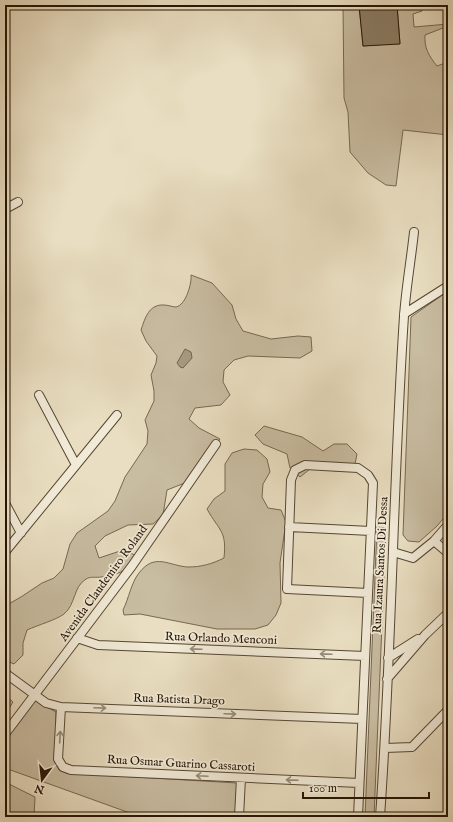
<svg xmlns="http://www.w3.org/2000/svg" width="453" height="822" font-family="'IM FELL English',serif">
<style>
.green{fill:#c8bca1;stroke:#766852}
.water{fill:#a69980;stroke:#72644e}
.building{fill:#8b7d66;stroke:#251403}
.lines{fill:none;stroke-linecap:round;stroke-linejoin:round}
.minor-casing{stroke:#564632;stroke-width:10}
.minor{stroke:#f1ead7;stroke-width:8}
.oneway{stroke:#958a78}
.labels{text-anchor:middle;stroke-width:3.5;stroke-linejoin:round;paint-order:stroke}
.street-label{font-size:12px;fill:#251403;stroke:#f1ead7}
</style>
<rect width="100%" height="100%" fill="#e9dec1"/>
<filter id="stains"><feTurbulence type="fractalNoise" baseFrequency=".005" numOctaves="4"/><feColorMatrix values="0 0 0 0 .2 0 0 0 0 .09 0 0 0 0 .02 0 0 0 .5 -.17"/></filter>
<radialGradient id="worn" r=".72"><stop offset=".6" stop-color="#630" stop-opacity="0"/><stop offset="1" stop-color="#630" stop-opacity=".3"/></radialGradient>
<!-- green -->
<path class="green" d="M343 5H359L363 46 400 43 397 5H421L422 11 413 14 414 27 448 24V26L425 35C424 48 429 56 437 66L448 62V135L403 130 396 186 386 185 368 173 350 152 348 112 344 98Z
M191 275 212 283 232 305 236 319 243 331 271 339 298 336 311 337 312 351 300 358 248 356 234 360 224 370 223 382 230 395 221 405 195 408 189 419 199 428 220 439 190 481 167 490 163 515 153 524 128 525 105 536 95 546 99 558 123 550 135 555C127 572 120 574 101 577 96 578 91 576 86 579 73 587 76 604 64 614 56 620 38 625 27 630L23 643V655L14 664 5 660V606L21 597 42 583 54 578 63 569 70 544 77 533 108 511 115 501 125 477 147 444 148 431 145 420 154 401V391L151 375 156 363 157 356 146 341 141 330C145 318 149 304 164 305 168 305 173 307 176 307 186 305 192 283 191 275Z
M448 291V513L437 526 419 542 408 541 403 535 411 317Z
M264 426 302 437 323 451 334 444H347L357 454 355 464 349 469 335 471 323 467 310 469 300 477 290 468 287 454 263 444 255 435Z
M244 449 257 450 267 459 270 472 263 484 262 497 268 508 281 510 286 522 280 563 281 603 276 615 268 625 255 629H217L140 614 124 615 123 610C129 598 131 583 139 573 155 552 169 566 188 567 201 567 212 564 224 558 227 530 219 531 207 509L214 499 225 491V464L232 453Z
M377 527 386 528 374 817H365Z
M5 695 13 702 5 715Z
M34 700 56 712 55 762 59 770 66 773 237 783 235 817H141L5 768V740Z
M5 782 35 797 34 817H5Z"/>
<!-- water -->
<path class="water" d="M185 349 191 352 192 358 183 368 180 367 177 363Z"/>
<!-- building -->
<path class="building" d="M359 5H397L400 44 363 46Z"/>
<g class="lines">
<defs>
<path id="minor" d="M5 209 18 202
M404 314 448 286
M39 395 76 465
M5 503 21 533
M289 527 371 531
M434 541 448 553
M5 552 117 415
M393 552 413 558 434 541 448 525
M77 638 98 645 365 656
M388 658 418 639
M5 673 46 703 61 707 362 719
M387 679 425 635 448 613
M61 707 58 759 63 767 71 770 359 783
M5 734 132 566 216 444
M385 748 412 747 448 710
M239 817 241 778
M358 817 373 483 368 475 358 468 305 465 295 470 291 480 287 589 368 593
M380 817C392 650 393 483 404 316 406 288 411 260 414 232"/>
</defs>
<!-- minor casing -->
<use href="#minor" class="minor-casing"/>
<!-- minor -->
<use href="#minor" class="minor"/>
</g>
<!-- one-way arrows -->
<defs><path id="oneway-shaft" d="M-6 0H5M1.5-3L5.5 0L1.5 3" fill="none" stroke-width="1.6" stroke-linecap="round" stroke-linejoin="round"/></defs>
<g class="oneway">
<use href="#oneway-shaft" transform="translate(196 649) rotate(-178)"/>
<use href="#oneway-shaft" transform="translate(326 654) rotate(-178)"/>
<use href="#oneway-shaft" transform="translate(100 708) rotate(2)"/>
<use href="#oneway-shaft" transform="translate(230 714) rotate(2)"/>
<use href="#oneway-shaft" transform="translate(60 737) rotate(-87)"/>
<use href="#oneway-shaft" transform="translate(202 776) rotate(-177)"/>
<use href="#oneway-shaft" transform="translate(292 780) rotate(-178)"/>
</g>
<g class="labels">
<!-- street labels -->
<g class="street-label">
<text transform="translate(380 565) rotate(-87)" y="4">Rua Izaura Santos Di Dessa</text>
<text transform="translate(103 583) rotate(-54)" y="4">Avenida Claudemiro Roland</text>
<text transform="translate(221 638) rotate(2)" y="4">Rua Orlando Menconi</text>
<text transform="translate(179 699) rotate(2)" y="4">Rua Batista Drago</text>
<text transform="translate(181 763) rotate(3)" y="4">Rua Osmar Guarino Cassaroti</text>
</g>
</g>
<!-- margin -->
<rect width="453" height="822" fill="none" stroke="#e9dec1" stroke-width="20"/>
<rect x="6" y="6" width="441" height="810" fill="none" stroke="#251403" stroke-width="2"/>
<rect x="10" y="10" width="433" height="802" fill="none" stroke="#251403"/>
<!-- north arrow -->
<g transform="translate(42 780) rotate(195)" stroke="#f1ead7" stroke-width="3" paint-order="stroke">
<path d="M0-3L7 15L0 10L-7 15Z" fill="#251403"/>
<text y="-6" font-size="11" font-weight="bold" text-anchor="middle" fill="#251403">N</text>
</g>
<!-- scale -->
<path d="M303 792v6h126v-6" fill="none" stroke="#251403" stroke-width="2"/>
<text x="309" y="792" font-size="12" fill="#251403" stroke="#f1ead7" stroke-width="3" paint-order="stroke">100 m</text>
<rect width="100%" height="100%" filter="url(#stains)"/>
<rect width="100%" height="100%" fill="url(#worn)"/>
</svg>
